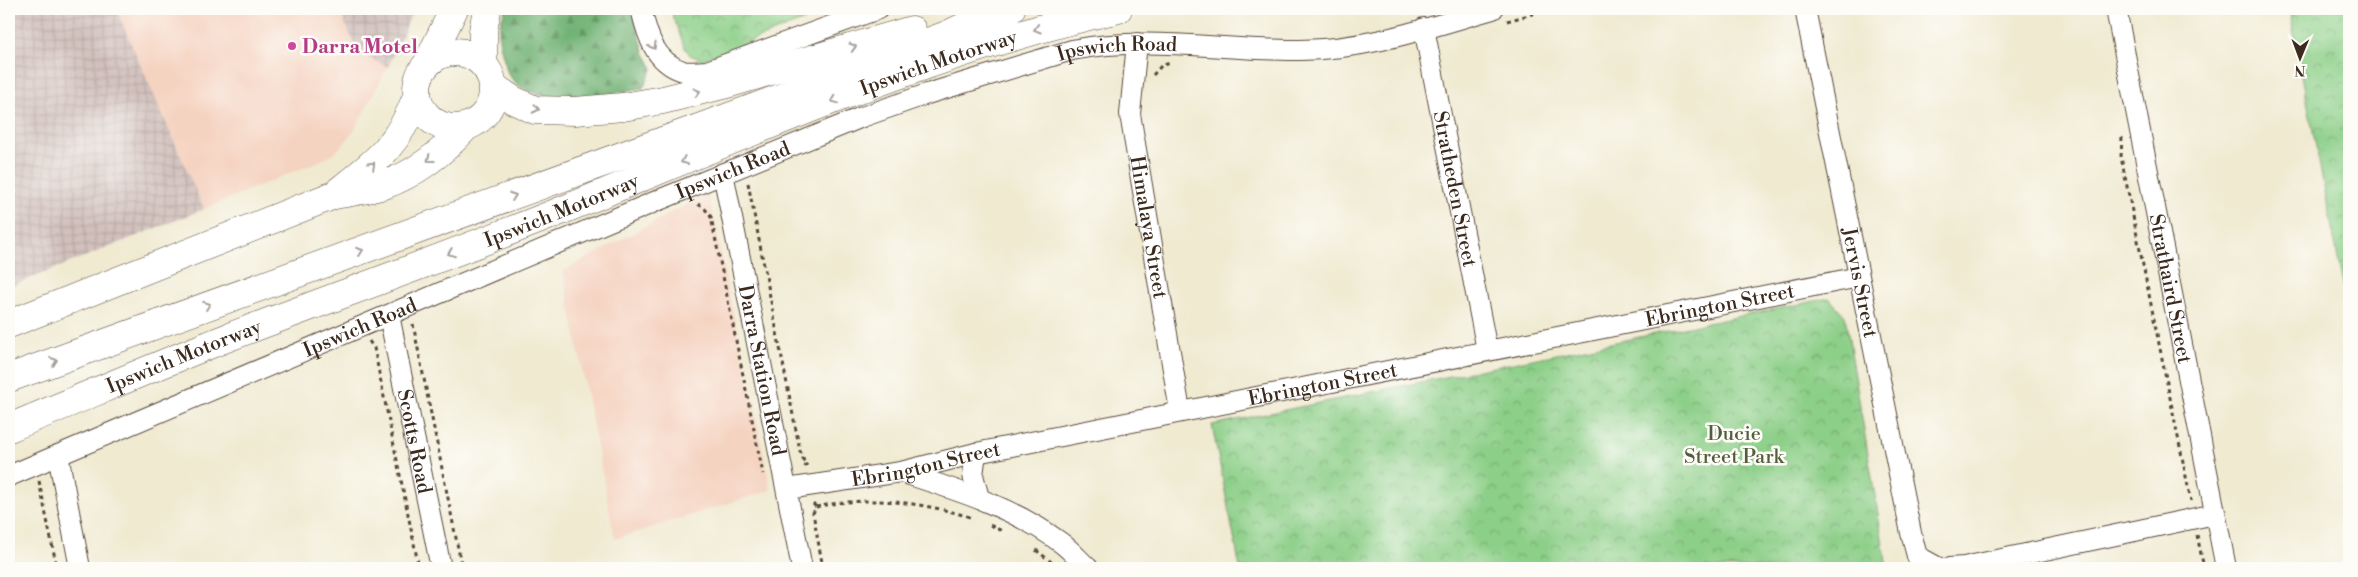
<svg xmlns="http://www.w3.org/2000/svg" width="2358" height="577" font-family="'Libre Bodoni',serif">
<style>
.built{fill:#f5d3c1}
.industrial{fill:url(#industrial-grid)}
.forest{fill:url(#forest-firs);stroke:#566e49}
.park{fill:url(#park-crowns);stroke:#647c53}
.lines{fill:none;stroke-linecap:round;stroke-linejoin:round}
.minor-casing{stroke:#564739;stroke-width:22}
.secondary-casing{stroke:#564739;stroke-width:29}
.motorway-casing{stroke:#564739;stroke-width:29}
.path{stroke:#564739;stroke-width:3;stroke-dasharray:4 4;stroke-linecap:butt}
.minor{stroke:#fff;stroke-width:20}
.secondary{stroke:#fff;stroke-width:28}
.motorway{stroke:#fff;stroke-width:28}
.oneway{stroke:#a79f9a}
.hotel-dot{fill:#d1479c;stroke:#fdfcf7;stroke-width:2}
.labels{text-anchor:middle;stroke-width:5;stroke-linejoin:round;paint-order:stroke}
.hotel-label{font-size:20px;font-weight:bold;fill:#b23c85;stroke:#fdfcf7;text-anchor:start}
.street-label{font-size:20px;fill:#3b2a1e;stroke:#fdfcf7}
.park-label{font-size:20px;fill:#535c3e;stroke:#fdfcf7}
</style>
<defs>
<pattern id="industrial-grid" width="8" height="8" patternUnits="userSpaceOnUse" patternTransform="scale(1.25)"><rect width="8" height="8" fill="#d1c0bc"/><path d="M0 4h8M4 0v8" fill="none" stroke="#b4a5a1"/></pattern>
<pattern id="forest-firs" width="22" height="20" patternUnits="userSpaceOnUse" patternTransform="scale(1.25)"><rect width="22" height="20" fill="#71b274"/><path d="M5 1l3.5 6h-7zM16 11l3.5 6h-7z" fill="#5e915f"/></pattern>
<pattern id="park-crowns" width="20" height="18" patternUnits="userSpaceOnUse" patternTransform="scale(1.25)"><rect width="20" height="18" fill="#8ccf88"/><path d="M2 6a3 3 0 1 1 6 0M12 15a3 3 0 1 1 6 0" fill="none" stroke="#74a86f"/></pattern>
</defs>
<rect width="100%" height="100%" fill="#fdfcf7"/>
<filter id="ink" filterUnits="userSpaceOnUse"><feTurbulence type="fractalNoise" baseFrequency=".02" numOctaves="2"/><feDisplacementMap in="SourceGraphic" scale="10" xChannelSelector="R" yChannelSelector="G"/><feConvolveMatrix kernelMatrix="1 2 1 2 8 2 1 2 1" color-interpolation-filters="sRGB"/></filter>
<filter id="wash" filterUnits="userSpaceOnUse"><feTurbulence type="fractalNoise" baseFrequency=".0096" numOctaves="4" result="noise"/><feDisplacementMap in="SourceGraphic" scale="20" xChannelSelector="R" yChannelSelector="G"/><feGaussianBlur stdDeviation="1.12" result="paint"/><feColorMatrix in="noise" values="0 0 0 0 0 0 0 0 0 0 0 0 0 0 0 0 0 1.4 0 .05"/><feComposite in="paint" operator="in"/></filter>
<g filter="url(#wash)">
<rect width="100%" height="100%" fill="#f0ead1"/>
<!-- built -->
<path class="built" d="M116 9H339L358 53 388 67 353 132 343 145 329 157 204 209Z
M708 193 771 490 615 539 563 271Z"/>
<!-- industrial -->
<path class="industrial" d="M9 9H116L204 209 9 287Z
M339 9H414L388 67 358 53Z"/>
<!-- forest -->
<path class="forest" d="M505 9H632L644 52 653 68 643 88C609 94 530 110 509 75 506 71 506 64 504 60 497 34 497 34 505 9Z"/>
<!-- park -->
<path class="park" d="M675 9H833L702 60 690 55 685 48 672 14Z
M2289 9H2349V315Z
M1829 298 1845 316 1887 568H1240L1212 425Z"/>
</g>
<g filter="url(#ink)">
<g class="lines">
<defs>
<g id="minor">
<path d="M641 9C647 34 654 62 683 71 690 73 699 71 707 71L878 9"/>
<path id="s1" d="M1805 9 1911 533 1917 556 1939 568"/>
<path id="s2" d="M2116 9 2226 568"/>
<path id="s3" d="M1424 28 1487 350"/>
<path id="s4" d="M1137 43 1130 114 1180 411"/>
<path id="s5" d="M723 173 802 568"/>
<path id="s6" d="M389 315 441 568"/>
<path d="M976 453 973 475 979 498"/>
<path d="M58 455 80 568"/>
<path d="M901 472C956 490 1013 507 1060 542 1070 549 1079 560 1088 568"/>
<path id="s7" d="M9 476 659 200 862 117 927 94 1072 50C1148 35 1224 51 1300 50 1366 50 1430 27 1493 9"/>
<path id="s8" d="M787 489 901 472 976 453 1859 277"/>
<path d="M1949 568 1964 567 2215 514"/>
</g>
<path id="secondary" d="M417 90a38 38 0 1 1 76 0a38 38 0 1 1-76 0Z
M428 62 454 9
M483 64V31L487 9
M339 191C378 160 399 144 417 96
M9 324 334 195C350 192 368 190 384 185 415 174 444 151 466 127"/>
<g id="motorway">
<path d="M494 87 513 100 535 110 575 111 623 107 663 100 723 85 912 30"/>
<path d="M9 378 740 113 949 34 982 18 1011 9"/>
<path id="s9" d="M9 428C82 398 155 366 229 337 339 295 449 256 558 212 742 137 925 53 1118 9"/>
</g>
</defs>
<!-- minor casing -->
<use href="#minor" class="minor-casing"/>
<!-- secondary casing -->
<use href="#secondary" class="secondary-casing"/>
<!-- motorway casing -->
<use href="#motorway" class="motorway-casing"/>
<!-- path -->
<path class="path" d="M1507 21 1550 9
M1153 75 1161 66 1170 63
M2122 137 2121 157 2191 501
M748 183 800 451 804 461 807 463 804 469
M698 204 705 209 711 217 763 474
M413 324 462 568
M369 341 374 348 419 568
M39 481 57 568
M813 504 816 507 813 513 823 568
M816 507C869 495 922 502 973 518
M990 525 1002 531
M2197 535 2204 568
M1036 550 1059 568"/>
<!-- minor -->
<use href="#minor" class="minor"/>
<!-- secondary -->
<use href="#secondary" class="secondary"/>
<!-- motorway -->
<use href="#motorway" class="motorway"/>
</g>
<!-- one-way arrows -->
<defs><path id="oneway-chevron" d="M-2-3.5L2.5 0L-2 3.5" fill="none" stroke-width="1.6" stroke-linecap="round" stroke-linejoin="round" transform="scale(1.25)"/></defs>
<g class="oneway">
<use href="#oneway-chevron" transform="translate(1037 29) rotate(163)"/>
<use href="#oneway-chevron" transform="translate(653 46) rotate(61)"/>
<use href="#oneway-chevron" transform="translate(853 47) rotate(-16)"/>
<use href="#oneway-chevron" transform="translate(697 92) rotate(-14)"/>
<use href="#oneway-chevron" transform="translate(834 100) rotate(158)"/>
<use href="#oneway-chevron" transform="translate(536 109) rotate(12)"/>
<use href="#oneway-chevron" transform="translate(430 159) rotate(144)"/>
<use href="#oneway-chevron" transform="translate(684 161) rotate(158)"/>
<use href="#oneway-chevron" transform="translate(372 165) rotate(-44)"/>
<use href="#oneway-chevron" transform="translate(513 196) rotate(-20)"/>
<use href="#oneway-chevron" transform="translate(360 251) rotate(-20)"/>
<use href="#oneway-chevron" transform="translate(451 253) rotate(159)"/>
<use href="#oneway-chevron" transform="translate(207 305) rotate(-20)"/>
<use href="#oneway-chevron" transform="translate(54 361) rotate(-20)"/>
</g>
</g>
<!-- markers -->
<circle class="hotel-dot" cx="292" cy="46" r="5"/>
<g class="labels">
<!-- hotel labels -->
<g class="hotel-label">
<text x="302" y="53">Darra Motel</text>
</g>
<!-- street labels -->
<g class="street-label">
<text dy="7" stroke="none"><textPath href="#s7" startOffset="1191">Ipswich Road</textPath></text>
<text dy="7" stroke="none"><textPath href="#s9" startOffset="999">Ipswich Motorway</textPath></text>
<text dy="7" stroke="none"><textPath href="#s7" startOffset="786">Ipswich Road</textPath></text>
<text dy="7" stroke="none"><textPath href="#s3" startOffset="164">Stratheden Street</textPath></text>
<text dy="7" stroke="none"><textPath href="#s9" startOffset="594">Ipswich Motorway</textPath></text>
<text dy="7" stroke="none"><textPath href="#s4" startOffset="186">Himalaya Street</textPath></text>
<text dy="7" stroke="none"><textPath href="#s1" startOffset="279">Jervis Street</textPath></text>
<text dy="7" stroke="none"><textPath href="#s2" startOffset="285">Strathaird Street</textPath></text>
<text dy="7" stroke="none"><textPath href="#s8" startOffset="951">Ebrington Street</textPath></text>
<text dy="7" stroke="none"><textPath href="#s7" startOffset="381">Ipswich Road</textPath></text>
<text dy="7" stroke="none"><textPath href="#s9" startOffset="189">Ipswich Motorway</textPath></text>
<text dy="7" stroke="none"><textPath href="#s5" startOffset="201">Darra Station Road</textPath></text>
<text dy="7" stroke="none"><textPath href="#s8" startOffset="546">Ebrington Street</textPath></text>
<text dy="7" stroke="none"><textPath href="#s6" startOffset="129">Scotts Road</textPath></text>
<text dy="7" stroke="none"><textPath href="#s8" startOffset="141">Ebrington Street</textPath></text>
</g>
<!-- park labels -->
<g class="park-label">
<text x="1734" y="440">Ducie<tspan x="1734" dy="23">Street Park</tspan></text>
</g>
</g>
<!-- margin -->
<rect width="2358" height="577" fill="none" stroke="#fdfcf7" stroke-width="30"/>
<!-- north arrow -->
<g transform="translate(2300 58) rotate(181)" stroke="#fdfcf7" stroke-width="4" paint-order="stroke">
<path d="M0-4L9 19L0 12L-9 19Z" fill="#3b2a1e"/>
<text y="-8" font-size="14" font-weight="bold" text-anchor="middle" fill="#3b2a1e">N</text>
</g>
</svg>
